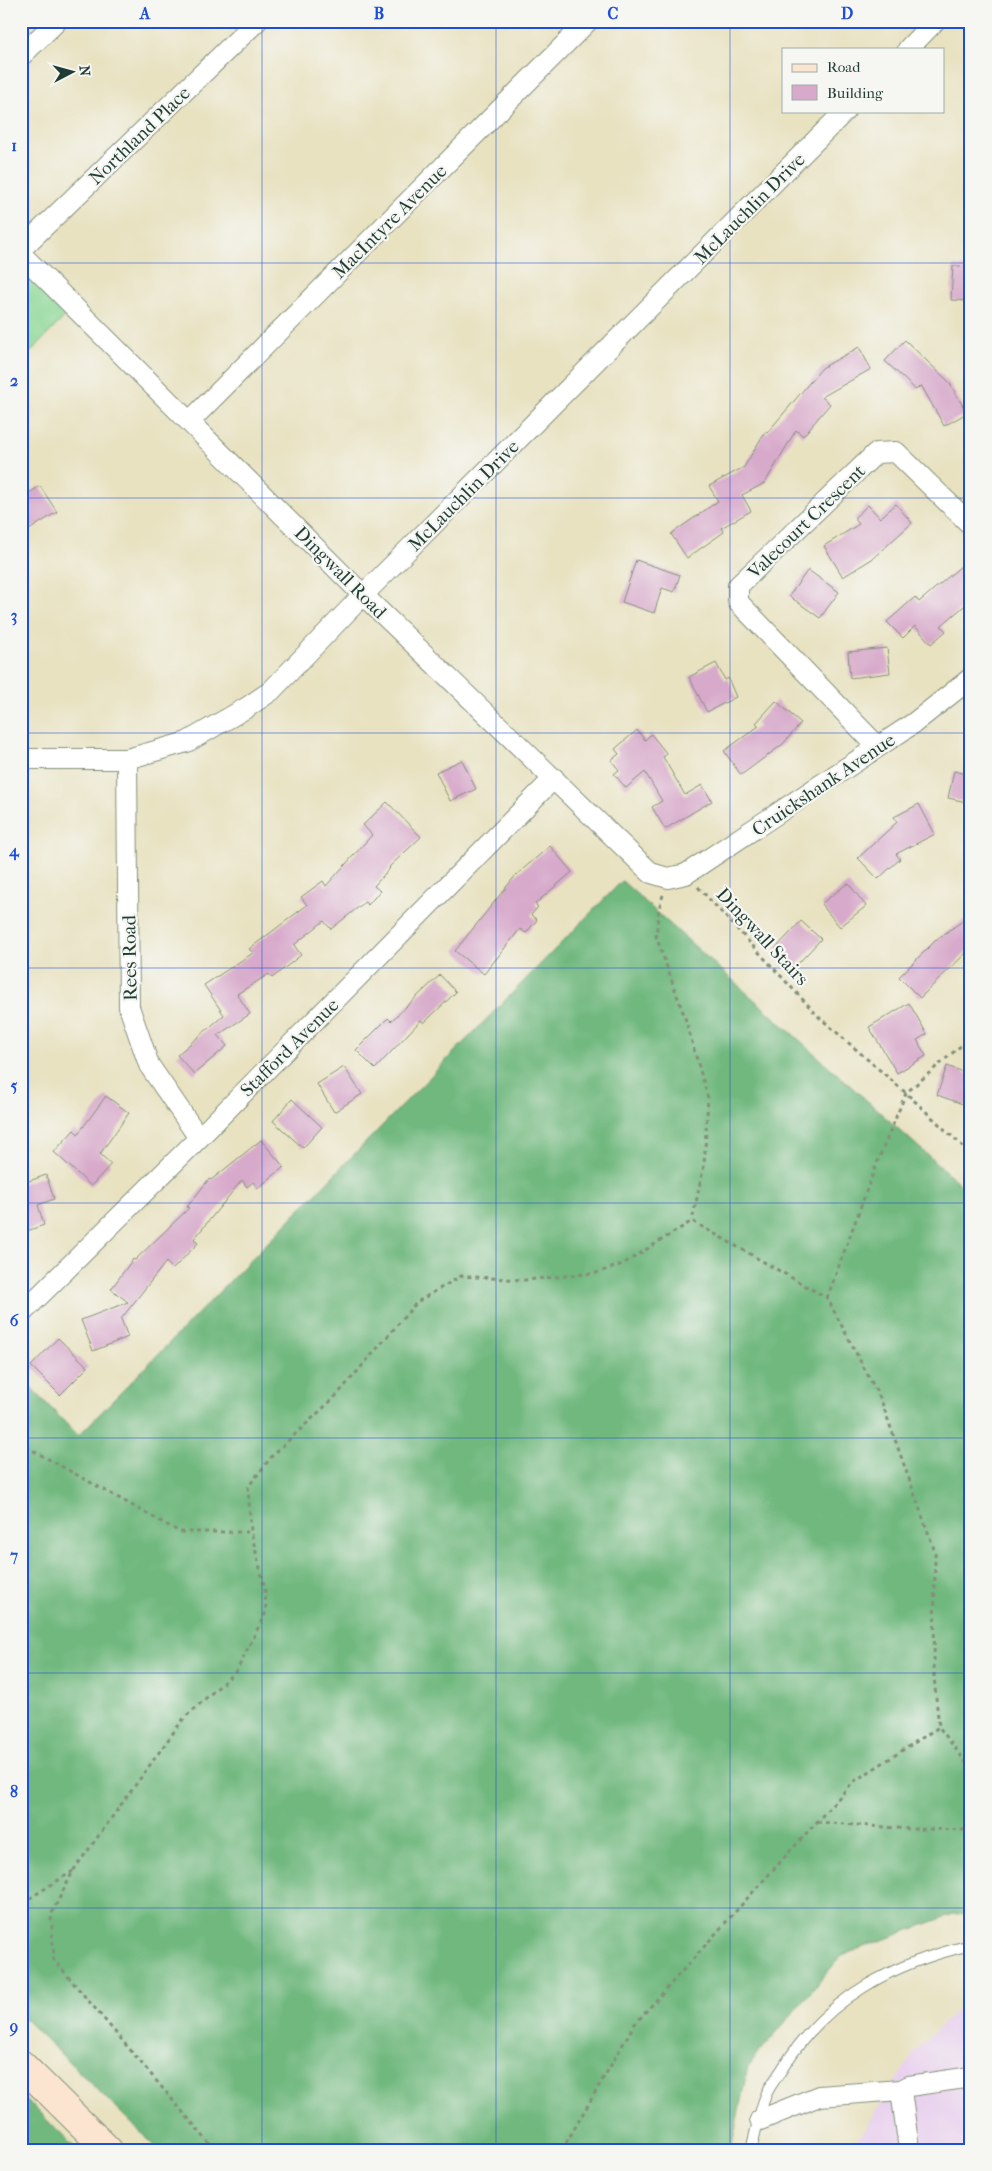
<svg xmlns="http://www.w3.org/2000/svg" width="992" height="2171" font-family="'IM FELL French Canon',serif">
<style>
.built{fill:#e9d2ee}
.green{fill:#8bd795;stroke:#558a64}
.forest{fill:#70b87e;stroke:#487a59}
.building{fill:#d7a9ca}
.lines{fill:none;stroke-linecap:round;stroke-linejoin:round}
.lane-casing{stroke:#84907a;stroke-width:12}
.street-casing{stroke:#84907a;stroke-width:22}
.secondary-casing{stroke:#84907a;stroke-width:30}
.path{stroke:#84907a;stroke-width:3;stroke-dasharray:4 4;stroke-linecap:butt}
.lane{stroke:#fff;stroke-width:10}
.street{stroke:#fff;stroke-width:20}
.secondary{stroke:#fce5d0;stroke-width:28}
.grid{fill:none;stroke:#1d4ed8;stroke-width:1;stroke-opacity:0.55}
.labels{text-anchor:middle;stroke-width:4.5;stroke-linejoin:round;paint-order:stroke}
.street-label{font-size:19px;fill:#1f3d34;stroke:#f6f6f2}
.neatline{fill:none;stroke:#1d4ed8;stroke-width:2}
.grid-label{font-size:16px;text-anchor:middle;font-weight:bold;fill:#1d4ed8}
</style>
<rect width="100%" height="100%" fill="#f6f6f2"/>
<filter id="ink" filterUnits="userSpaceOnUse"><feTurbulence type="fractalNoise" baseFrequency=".02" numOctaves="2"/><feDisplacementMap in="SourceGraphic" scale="10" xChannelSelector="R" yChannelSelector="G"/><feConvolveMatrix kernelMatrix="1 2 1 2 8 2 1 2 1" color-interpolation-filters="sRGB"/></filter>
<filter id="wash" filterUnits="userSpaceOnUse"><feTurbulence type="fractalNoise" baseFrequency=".0096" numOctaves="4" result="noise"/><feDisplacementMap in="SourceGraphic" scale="20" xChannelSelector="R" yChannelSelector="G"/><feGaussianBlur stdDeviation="1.12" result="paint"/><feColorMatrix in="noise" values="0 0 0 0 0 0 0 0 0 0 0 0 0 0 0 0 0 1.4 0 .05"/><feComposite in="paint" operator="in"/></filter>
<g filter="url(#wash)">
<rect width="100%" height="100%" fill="#e8e2c1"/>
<!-- built -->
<path class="built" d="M971 1995V2150H851L915 2051Z"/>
<!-- green -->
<path class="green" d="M21 254 74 307 21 362Z"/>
<!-- forest -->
<path class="forest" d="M622 881 971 1194V1913L953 1914 842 1955 748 2066 731 2150H159L21 2015V1377L78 1436Z
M21 2094 77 2150H21Z"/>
<g id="blocks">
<!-- building -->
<path class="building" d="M953 266 971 267V301L951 300Z
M905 340 949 382 967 413 944 426 921 385 916 390 885 361Z
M859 347 871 369 822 397 830 404 803 436 796 430 765 483 742 495 751 511 721 528 724 532 687 558 671 534 718 501 709 486 744 467 765 432 767 433 822 368Z
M40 486 57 512 29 530 21 517V498Z
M896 504 912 523 872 559 843 577 824 546 859 524 854 518 868 505 880 518Z
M636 560 680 575 674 592 662 588 654 613 622 602Z
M961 566 971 578V600L941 626 946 631 931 644 915 626 903 638 887 622 915 597 919 602Z
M808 570 839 592 820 618 789 596Z
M887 648 890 673 850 678 848 652Z
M716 663 725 680 728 678 736 697 707 712 689 677Z
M776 701 801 723 783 744 741 775 724 751 759 726 756 723Z
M637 730 645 740 651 734 667 754 663 757 685 795 702 785 712 801 665 829 652 807 662 801 645 772 626 788 614 774 619 770 611 760 619 754 615 749Z
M462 760 476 789 450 801 436 772Z
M954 771 971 775V803L948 798Z
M387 802 421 837 389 867 390 868 374 886 380 891 368 905 365 902 331 929 324 921 294 945 301 955 272 978 269 974 237 994 250 1014 218 1035 227 1046 194 1074 177 1055 224 1015 204 985 253 953 249 949 307 905 301 897 323 881 326 886 372 835 363 825Z
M919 804 935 834 896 854 900 859 878 879 858 858 897 822 894 817Z
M550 846 572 872 535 904 538 907 531 915 537 920 526 933 520 929 484 974 455 951 516 875Z
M848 883 866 906 840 927 821 904Z
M971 915V948L920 998 899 977 937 939Z
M801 921 821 939 795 967 776 948Z
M440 975 456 992 424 1023 421 1020 375 1069 356 1050 388 1018 391 1021Z
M909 1003 927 1034 917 1040 926 1056 897 1073 869 1027Z
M947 1066 971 1075V1107L937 1095Z
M344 1067 362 1094 334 1112 317 1084Z
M106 1096 129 1113 100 1154 111 1164 91 1186 54 1152 74 1130 78 1134Z
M292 1099 322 1127 303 1148 273 1121Z
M261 1140 284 1167 258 1188 253 1182 247 1187 242 1180 194 1239 198 1243 173 1269 166 1262 121 1319 128 1337 93 1351 81 1320 128 1302 111 1289 133 1259 135 1260 189 1208 187 1207 209 1179 211 1180Z
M46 1175 54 1199 38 1205 44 1225 21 1233V1184Z
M58 1338 88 1367 60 1395 31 1366Z"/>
</g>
</g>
<g filter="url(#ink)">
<use href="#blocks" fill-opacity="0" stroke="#84907a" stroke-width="1"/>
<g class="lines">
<defs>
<path id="lane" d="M751 2150C756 2132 759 2112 766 2095 770 2085 779 2075 784 2066 828 1997 893 1963 971 1945"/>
<path id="street" d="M908 49 935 21
M21 56 57 21
M21 249 257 21
M21 254 363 595 651 873 668 878 686 874 914 723 971 678
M190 421 588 21
M878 747 738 602V586L876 453 896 452 971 525
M21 759H127L187 742 246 708 271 691 363 595 845 111
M127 759 129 1007 149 1065 199 1138
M21 1314 199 1138 554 778
M901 2090 909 2150
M760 2120 819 2096 901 2090 909 2086 971 2077"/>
<path id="secondary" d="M21 2064 108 2150"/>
</defs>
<!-- lane casing -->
<use href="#lane" class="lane-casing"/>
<!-- street casing -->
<use href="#street" class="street-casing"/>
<!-- secondary casing -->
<use href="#secondary" class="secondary-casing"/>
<!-- path -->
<path class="path" d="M698 887 819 1017 906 1093 971 1154
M663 895 659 909 656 936 685 1018 708 1098 704 1165 692 1221
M827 1298 875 1168 906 1093 971 1037
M21 1441 23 1445 180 1532H251
M817 1822 910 1829 971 1830
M21 1897 30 1898 73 1871
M215 2150 54 1960 51 1915 73 1871 184 1718 237 1670 266 1612 265 1589 251 1532 248 1487 272 1456 337 1395 417 1302 461 1276 525 1280 596 1273 623 1264 692 1221 827 1298 881 1400 935 1552 934 1677 939 1727 971 1769
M562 2150 634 2025 753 1892 853 1782 939 1727"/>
<!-- lane -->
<use href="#lane" class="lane"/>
<!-- street -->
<use href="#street" class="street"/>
<!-- secondary -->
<use href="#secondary" class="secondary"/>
</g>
</g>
<!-- grid -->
<path class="grid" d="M262 21V2150M496 21V2150M730 21V2150M21 263H971M21 498H971M21 733H971M21 968H971M21 1203H971M21 1438H971M21 1673H971M21 1908H971"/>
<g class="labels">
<!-- street labels -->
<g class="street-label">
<text transform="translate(139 135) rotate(-44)" y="7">Northland Place</text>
<text transform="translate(749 208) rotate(-45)" y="7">McLauchlin Drive</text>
<text transform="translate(389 221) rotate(-45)" y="7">MacIntyre Avenue</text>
<text transform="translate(463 495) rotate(-45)" y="7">McLauchlin Drive</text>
<text transform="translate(806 521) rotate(-44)" y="7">Valecourt Crescent</text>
<text transform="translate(341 572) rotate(45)" y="7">Dingwall Road</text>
<text transform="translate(823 784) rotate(-34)" y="7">Cruickshank Avenue</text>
<text transform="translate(763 936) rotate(47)" y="7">Dingwall Stairs</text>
<text transform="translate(129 958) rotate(-91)" y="7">Rees Road</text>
<text transform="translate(289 1047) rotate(-45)" y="7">Stafford Avenue</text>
</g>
</g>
<!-- margin -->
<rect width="992" height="2171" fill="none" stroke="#f6f6f2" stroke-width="55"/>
<!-- legend -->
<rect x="782" y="48" width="162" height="65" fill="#f6f6f2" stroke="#a0aca6"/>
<rect x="792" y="64" width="25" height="8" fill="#fce5d0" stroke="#a0aca6"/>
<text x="827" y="72" font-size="15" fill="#1f3d34">Road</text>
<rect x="792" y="85" width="25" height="15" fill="#d7a9ca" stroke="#a0aca6"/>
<text x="827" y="98" font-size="15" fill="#1f3d34">Building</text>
<!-- north arrow -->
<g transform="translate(72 72) rotate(84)" stroke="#f6f6f2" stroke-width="4" paint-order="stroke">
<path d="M0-4L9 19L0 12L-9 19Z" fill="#1f3d34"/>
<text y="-8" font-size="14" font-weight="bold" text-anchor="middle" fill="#1f3d34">N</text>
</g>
<rect x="28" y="28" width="936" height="2116" class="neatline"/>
<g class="grid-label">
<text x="145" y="19">A</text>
<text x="379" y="19">B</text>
<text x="613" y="19">C</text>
<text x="847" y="19">D</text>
<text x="14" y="151">1</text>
<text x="14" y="386">2</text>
<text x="14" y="621">3</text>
<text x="14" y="856">4</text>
<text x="14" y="1091">5</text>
<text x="14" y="1326">6</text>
<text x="14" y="1561">7</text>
<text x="14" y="1797">8</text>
<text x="14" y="2032">9</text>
</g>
</svg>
